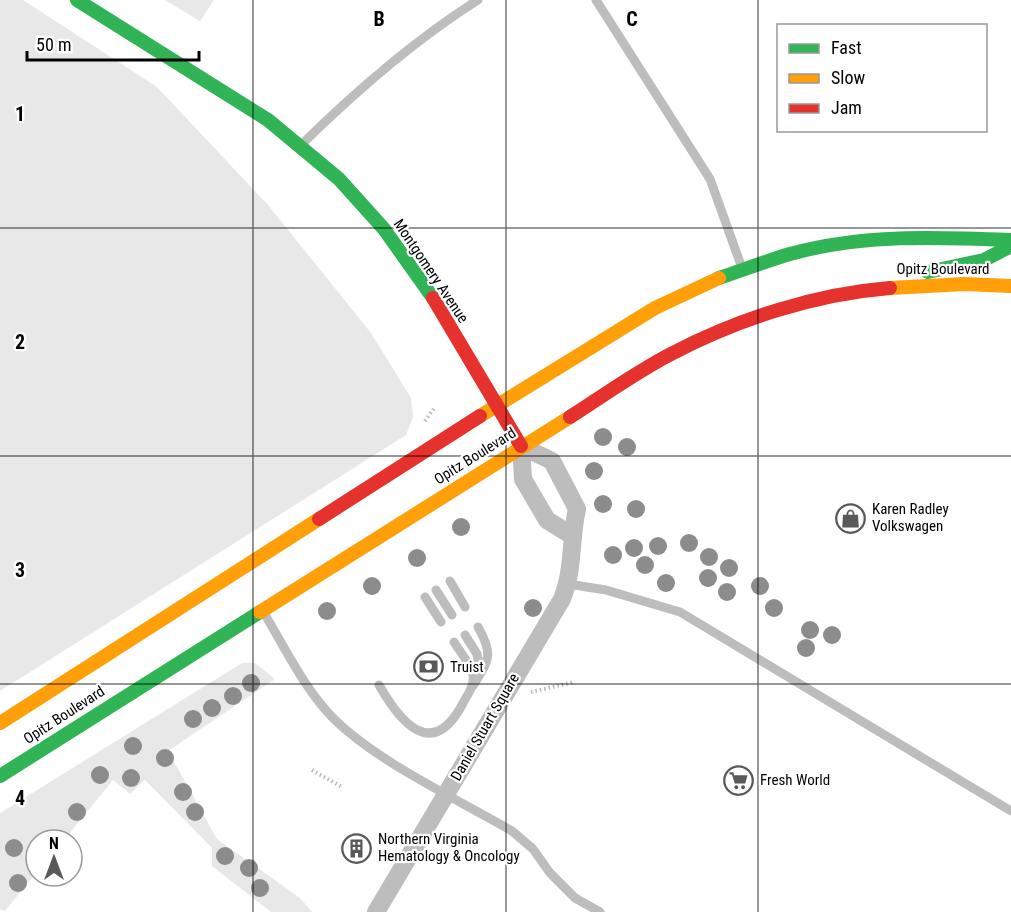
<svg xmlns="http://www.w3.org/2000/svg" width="1011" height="912" font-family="'Roboto Condensed',sans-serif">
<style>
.green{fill:#e8e8e8}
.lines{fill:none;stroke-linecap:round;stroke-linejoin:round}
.path{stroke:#b8b8b8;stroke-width:4;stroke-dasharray:1.5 3;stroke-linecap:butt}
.lane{stroke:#bdbdbd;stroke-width:9}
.street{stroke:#bdbdbd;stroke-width:18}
.fast{stroke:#30b455;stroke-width:14}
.slow{stroke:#ff9f0a;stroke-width:14}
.jam{stroke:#e5322d;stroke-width:14}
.tree{fill:#8c8c8c}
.grid{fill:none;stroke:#000;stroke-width:1.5;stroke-opacity:0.55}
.labels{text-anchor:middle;stroke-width:4.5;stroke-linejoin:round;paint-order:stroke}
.street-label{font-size:15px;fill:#000;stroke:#fff}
.poi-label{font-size:15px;fill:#000;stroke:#fff;text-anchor:start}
.grid-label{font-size:20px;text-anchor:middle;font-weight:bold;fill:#000;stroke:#fff;stroke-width:4.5;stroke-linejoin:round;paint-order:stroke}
</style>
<rect width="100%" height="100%" fill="#fff"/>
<!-- green -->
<path class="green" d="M0 0H23L157 87 268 205 371 333 411 398 413 417 406 435 0 691Z
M165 0H214L200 21Z
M242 663H255L275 679 168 751 217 839 300 898 312 912H271L212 866V848L145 780 130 794 113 780 64 840H36V873L5 911 0 909V813Z"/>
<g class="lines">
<!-- path -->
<path class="path" d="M425 421 435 407
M531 692 574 682
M312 770 342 787"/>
<!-- lane -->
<path class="lane" d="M596 0 710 179 742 268
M301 145C356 91 413 41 478 0
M450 581 465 607
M568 584 606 590 680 612 1011 811
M436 590 452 615
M425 597 441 622
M264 613C285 648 305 690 334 719 379 763 457 799 512 831L533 849 550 873 575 898 600 912
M465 635 477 654 480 672
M379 685C399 720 431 762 462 705 467 695 475 686 473 675 470 663 460 652 454 642
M473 686C489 660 494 655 478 627"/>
<!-- street -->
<path class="street" d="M376 912 562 599C574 569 570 540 577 509L552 461 521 446 523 479 547 520 571 535"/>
<!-- fast -->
<path class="fast" d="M77 0 268 120 339 179 384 229 433 298
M928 272 984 260 1011 246
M719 278C743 270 766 261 790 254 861 234 938 237 1011 240
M0 776 260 612"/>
<!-- slow -->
<path class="slow" d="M890 288 964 284 1011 286
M480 416 655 308 719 278
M260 612 570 417
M0 723 319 519"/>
<!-- jam -->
<path class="jam" d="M433 298 521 446
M570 417C603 396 636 372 671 354 738 319 815 294 890 288
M319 519 480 416"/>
</g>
<!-- trees -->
<g class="tree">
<circle cx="603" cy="437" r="9"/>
<circle cx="627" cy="447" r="9"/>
<circle cx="594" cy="471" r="9"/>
<circle cx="603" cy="504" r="9"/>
<circle cx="636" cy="509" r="9"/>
<circle cx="461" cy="527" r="9"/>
<circle cx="689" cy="543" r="9"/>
<circle cx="658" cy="546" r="9"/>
<circle cx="634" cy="548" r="9"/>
<circle cx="613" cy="555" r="9"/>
<circle cx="709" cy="557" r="9"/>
<circle cx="417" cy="558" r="9"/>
<circle cx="645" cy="565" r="9"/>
<circle cx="729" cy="568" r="9"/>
<circle cx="708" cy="578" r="9"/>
<circle cx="666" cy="583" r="9"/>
<circle cx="372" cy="586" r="9"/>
<circle cx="760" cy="586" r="9"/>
<circle cx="727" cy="592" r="9"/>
<circle cx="533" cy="608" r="9"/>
<circle cx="774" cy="608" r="9"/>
<circle cx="327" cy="611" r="9"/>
<circle cx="810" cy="630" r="9"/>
<circle cx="832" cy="635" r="9"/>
<circle cx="806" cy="648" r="9"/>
<circle cx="251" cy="683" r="9"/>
<circle cx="233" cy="696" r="9"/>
<circle cx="212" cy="708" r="9"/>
<circle cx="193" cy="719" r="9"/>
<circle cx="133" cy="746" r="9"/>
<circle cx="165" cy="758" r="9"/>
<circle cx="100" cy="775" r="9"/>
<circle cx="131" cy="778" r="9"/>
<circle cx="183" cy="792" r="9"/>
<circle cx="77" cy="812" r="9"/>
<circle cx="195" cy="812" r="9"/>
<circle cx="14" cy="848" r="9"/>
<circle cx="225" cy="856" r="9"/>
<circle cx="249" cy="868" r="9"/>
<circle cx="18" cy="883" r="9"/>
<circle cx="260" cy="888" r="9"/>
</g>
<!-- grid -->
<path class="grid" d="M253 0V912M506 0V912M758 0V912M0 228H1011M0 456H1011M0 684H1011"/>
<!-- icons -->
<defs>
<symbol id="shop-ring" viewBox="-11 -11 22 22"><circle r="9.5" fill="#fff" stroke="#595959" stroke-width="1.5"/><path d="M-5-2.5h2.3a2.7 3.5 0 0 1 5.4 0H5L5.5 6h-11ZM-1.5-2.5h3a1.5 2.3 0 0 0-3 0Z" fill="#595959"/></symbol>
<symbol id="bank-ring" viewBox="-11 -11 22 22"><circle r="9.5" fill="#fff" stroke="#595959" stroke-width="1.5"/><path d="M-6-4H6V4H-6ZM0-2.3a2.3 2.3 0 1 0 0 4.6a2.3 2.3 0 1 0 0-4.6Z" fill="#595959"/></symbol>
<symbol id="supermarket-ring" viewBox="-11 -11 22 22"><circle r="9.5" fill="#fff" stroke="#595959" stroke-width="1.5"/><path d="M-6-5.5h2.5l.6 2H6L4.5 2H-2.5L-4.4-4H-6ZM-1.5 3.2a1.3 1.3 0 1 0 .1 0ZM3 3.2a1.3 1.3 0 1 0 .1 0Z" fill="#595959"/></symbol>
<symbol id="building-ring" viewBox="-11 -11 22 22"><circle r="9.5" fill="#fff" stroke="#595959" stroke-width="1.5"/><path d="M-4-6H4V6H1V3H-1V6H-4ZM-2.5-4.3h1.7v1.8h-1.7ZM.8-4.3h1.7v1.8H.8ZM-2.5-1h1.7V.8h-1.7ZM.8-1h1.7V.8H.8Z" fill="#595959"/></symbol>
</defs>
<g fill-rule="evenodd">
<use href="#shop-ring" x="834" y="502" width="33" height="33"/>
<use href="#bank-ring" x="412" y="650" width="33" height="33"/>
<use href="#supermarket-ring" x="722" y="764" width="33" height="33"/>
<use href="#building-ring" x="340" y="832" width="33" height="33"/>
</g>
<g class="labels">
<!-- street labels -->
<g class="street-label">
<text x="943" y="274">Opitz Boulevard</text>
<text transform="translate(431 271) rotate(56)" y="5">Montgomery Avenue</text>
<text transform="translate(475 456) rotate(-32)" y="5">Opitz Boulevard</text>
<text transform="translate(64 715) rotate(-33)" y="5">Opitz Boulevard</text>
<text transform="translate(485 727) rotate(-60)" y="5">Daniel Stuart Square</text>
</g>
<!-- poi labels -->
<g class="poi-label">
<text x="872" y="514">Karen Radley<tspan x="872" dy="17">Volkswagen</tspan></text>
<text x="450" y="672">Truist</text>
<text x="760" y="785">Fresh World</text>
<text x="378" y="844">Northern Virginia<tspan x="378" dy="17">Hematology &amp; Oncology</tspan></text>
</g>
</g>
<g class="grid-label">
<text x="379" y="26">B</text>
<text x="632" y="26">C</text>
<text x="20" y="121">1</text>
<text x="20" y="349">2</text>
<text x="20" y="577">3</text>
<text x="20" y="805">4</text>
</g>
<!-- legend -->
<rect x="777" y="24" width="210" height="108" fill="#ffffff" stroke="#999999" stroke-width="1.5"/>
<rect x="789" y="44" width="30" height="9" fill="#30b455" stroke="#999999" stroke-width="1.5"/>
<text x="831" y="54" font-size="18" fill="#000000">Fast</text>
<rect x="789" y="74" width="30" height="9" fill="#ff9f0a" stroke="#999999" stroke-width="1.5"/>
<text x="831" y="84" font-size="18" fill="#000000">Slow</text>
<rect x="789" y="104" width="30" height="9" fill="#e5322d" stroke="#999999" stroke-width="1.5"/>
<text x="831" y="114" font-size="18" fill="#000000">Jam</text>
<!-- north arrow -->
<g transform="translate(54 858)"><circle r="28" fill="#ffffff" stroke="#999999" stroke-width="1.5"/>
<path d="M0-4.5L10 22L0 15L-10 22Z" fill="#595959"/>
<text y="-9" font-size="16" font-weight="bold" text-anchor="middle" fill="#000000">N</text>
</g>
<!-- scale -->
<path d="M27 51v9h172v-9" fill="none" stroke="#000000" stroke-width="3"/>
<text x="36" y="51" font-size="18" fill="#000000" stroke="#ffffff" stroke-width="4.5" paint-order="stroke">50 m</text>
</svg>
